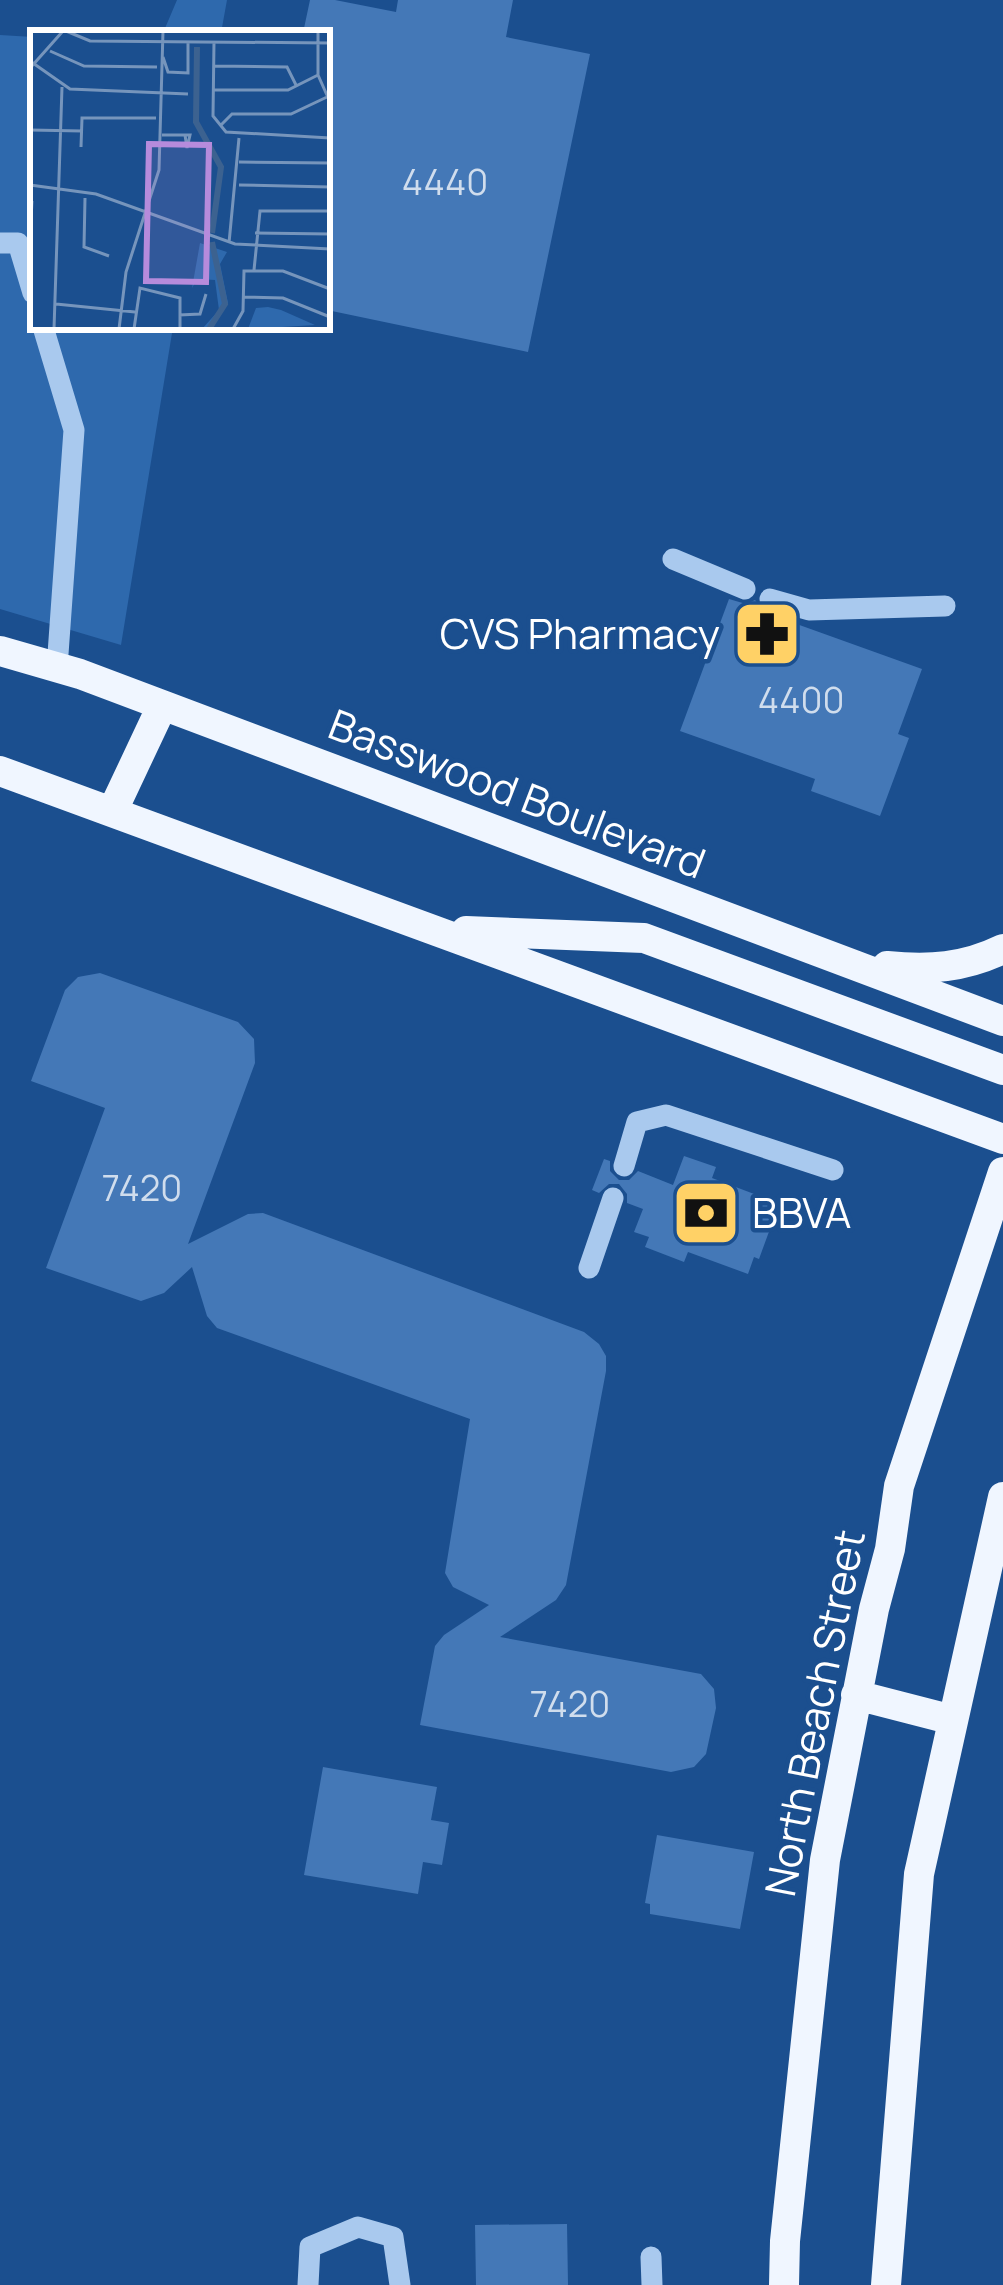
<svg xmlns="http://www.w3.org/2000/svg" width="1003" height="2285" font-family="Manrope,sans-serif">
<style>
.green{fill:#2e69ad}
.building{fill:#4478b7}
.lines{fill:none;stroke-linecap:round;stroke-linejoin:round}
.minor{stroke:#a9c9ee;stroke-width:21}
.major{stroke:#f0f6ff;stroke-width:30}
.labels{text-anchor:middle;stroke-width:9;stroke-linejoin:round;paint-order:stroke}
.number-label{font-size:36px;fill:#d0dded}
.poi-label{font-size:42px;fill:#fff;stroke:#1b4f8f;text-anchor:end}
.street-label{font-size:42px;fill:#fff;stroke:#1b4f8f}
.inset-river{fill:none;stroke:#3c6290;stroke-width:6}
.inset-road{fill:none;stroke:#7695bc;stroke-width:3}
.view{fill:#b68bdc;fill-opacity:0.15;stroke:#b68bdc;stroke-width:6}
.inset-edge{fill:none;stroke:#fff;stroke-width:6}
</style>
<rect width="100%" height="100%" fill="#1b4f8f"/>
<!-- green -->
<path class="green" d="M177 0H227L221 33H163Z
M0 35 33 37V327H173L121 645 0 609Z"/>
<!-- building -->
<path class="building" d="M310 0H335L396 12 398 0H513L506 37 590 54 528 352 327 310V33H303Z
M729 599 746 604 755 600 766 613 922 669 898 734 909 738 880 816 811 791 815 779 680 731Z
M100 973 238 1022 254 1039 255 1063 188 1244 248 1214 263 1213 584 1332 599 1344 606 1356V1371L566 1585 556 1600 500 1637 701 1674 714 1689 716 1708 706 1754 694 1767 671 1772 420 1725 435 1646 444 1635 489 1605 453 1587 445 1573 470 1419 217 1328 207 1316 192 1267 164 1293 141 1301 46 1268 105 1108 31 1081 65 990 78 977Z
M684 1156 716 1167 712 1178 775 1202 769 1216 774 1218 759 1259 754 1257 748 1274 688 1252 684 1262 645 1247 649 1237 634 1232 643 1209 627 1203V1194L619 1184H609L599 1193 592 1190 604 1159 610 1161V1171L619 1180H629L638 1171 673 1185Z
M323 1767 437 1787 431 1820 449 1823 442 1865 423 1862 418 1894 304 1875Z
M657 1835 754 1852 740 1929 650 1914V1904L645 1903Z
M567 2224 568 2285H476L475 2225Z"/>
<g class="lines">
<!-- minor -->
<path class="minor" d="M0 243H18L33 293
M43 327 74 430 57 668
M673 559 745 589
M770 599 809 610 945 606
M624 1166 637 1122 666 1115 833 1170
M589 1268 613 1198
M651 2257 652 2285
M308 2285 310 2247 358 2227 393 2237 400 2285"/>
<!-- major -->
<path class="major" d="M0 651 80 674 1003 1021
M0 771 1003 1139
M113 810 162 706
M466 931 644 938 1003 1070
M887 966C929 970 964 968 1003 949
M856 1695 953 1720
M784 2285 785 2241 825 1860 874 1609 890 1549 899 1486 1003 1172
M886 2285 919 1874 1003 1497"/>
</g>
<!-- icons -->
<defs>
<symbol id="pharmacy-square" viewBox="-11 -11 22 22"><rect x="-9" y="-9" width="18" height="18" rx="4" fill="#ffd166" stroke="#1b4f8f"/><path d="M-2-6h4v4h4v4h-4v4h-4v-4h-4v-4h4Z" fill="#111"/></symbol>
<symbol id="bank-square" viewBox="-11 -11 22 22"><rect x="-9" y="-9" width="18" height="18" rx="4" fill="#ffd166" stroke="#1b4f8f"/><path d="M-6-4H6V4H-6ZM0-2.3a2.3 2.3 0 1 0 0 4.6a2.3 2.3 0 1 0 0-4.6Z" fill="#111"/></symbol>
</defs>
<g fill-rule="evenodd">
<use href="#pharmacy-square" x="729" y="596" width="76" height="76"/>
<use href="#bank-square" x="668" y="1175" width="76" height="76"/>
</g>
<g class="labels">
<!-- number labels -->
<g class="number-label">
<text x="445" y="195">4440</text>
<text x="801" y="713">4400</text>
<text x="142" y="1201">7420</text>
<text x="570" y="1717">7420</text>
</g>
<!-- poi labels -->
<g class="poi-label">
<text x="720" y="649">CVS Pharmacy</text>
<text x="752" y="1228" text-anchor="start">BBVA</text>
</g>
<!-- street labels -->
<g class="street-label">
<text transform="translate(517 794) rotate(21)" y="15">Basswood Boulevard</text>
<text transform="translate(815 1713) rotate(-79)" y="15">North Beach Street</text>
</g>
</g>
<!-- overview -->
<g transform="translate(30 30)">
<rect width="300" height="300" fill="#1b4f8f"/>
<path d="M170 213 197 222 190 234 198 273 182 299H172L189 280 185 250 167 249 162 258ZM238 277 251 280 285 295 218 299 226 278Z" fill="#2e69ad"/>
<path class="inset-river" d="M167 17 166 92 191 137 182 203M179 299 195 274 182 212"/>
<path class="inset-road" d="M36 1 60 11 300 13M288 1V45L300 72M184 12 183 86 196 102 300 108M20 21 54 36 127 37M133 27 138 42 158 43V12M0 31 40 59 158 64M183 36 257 37 267 57M1 37 33 1M183 60H258L288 45M190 96 202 84H261L297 67M0 100 52 101M132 105H160L157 118 155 105M51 117 52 88H126M209 132 300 133M0 155 66 164 205 214 300 219M209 155 300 157M55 168 54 217 79 226M225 203 300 204M0 208 2 171M199 213 209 108M224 240 230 181H300M214 267 253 268 300 287M26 274 105 282M149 285 170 284 176 264M24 299 32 57M89 299 96 242 129 140 133 1M104 299 110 258 150 268V299M203 299 213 281 214 241H253L300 259"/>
<path class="view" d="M119 114 179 115 176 252 116 251Z"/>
<rect width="300" height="300" class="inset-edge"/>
</g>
</svg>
